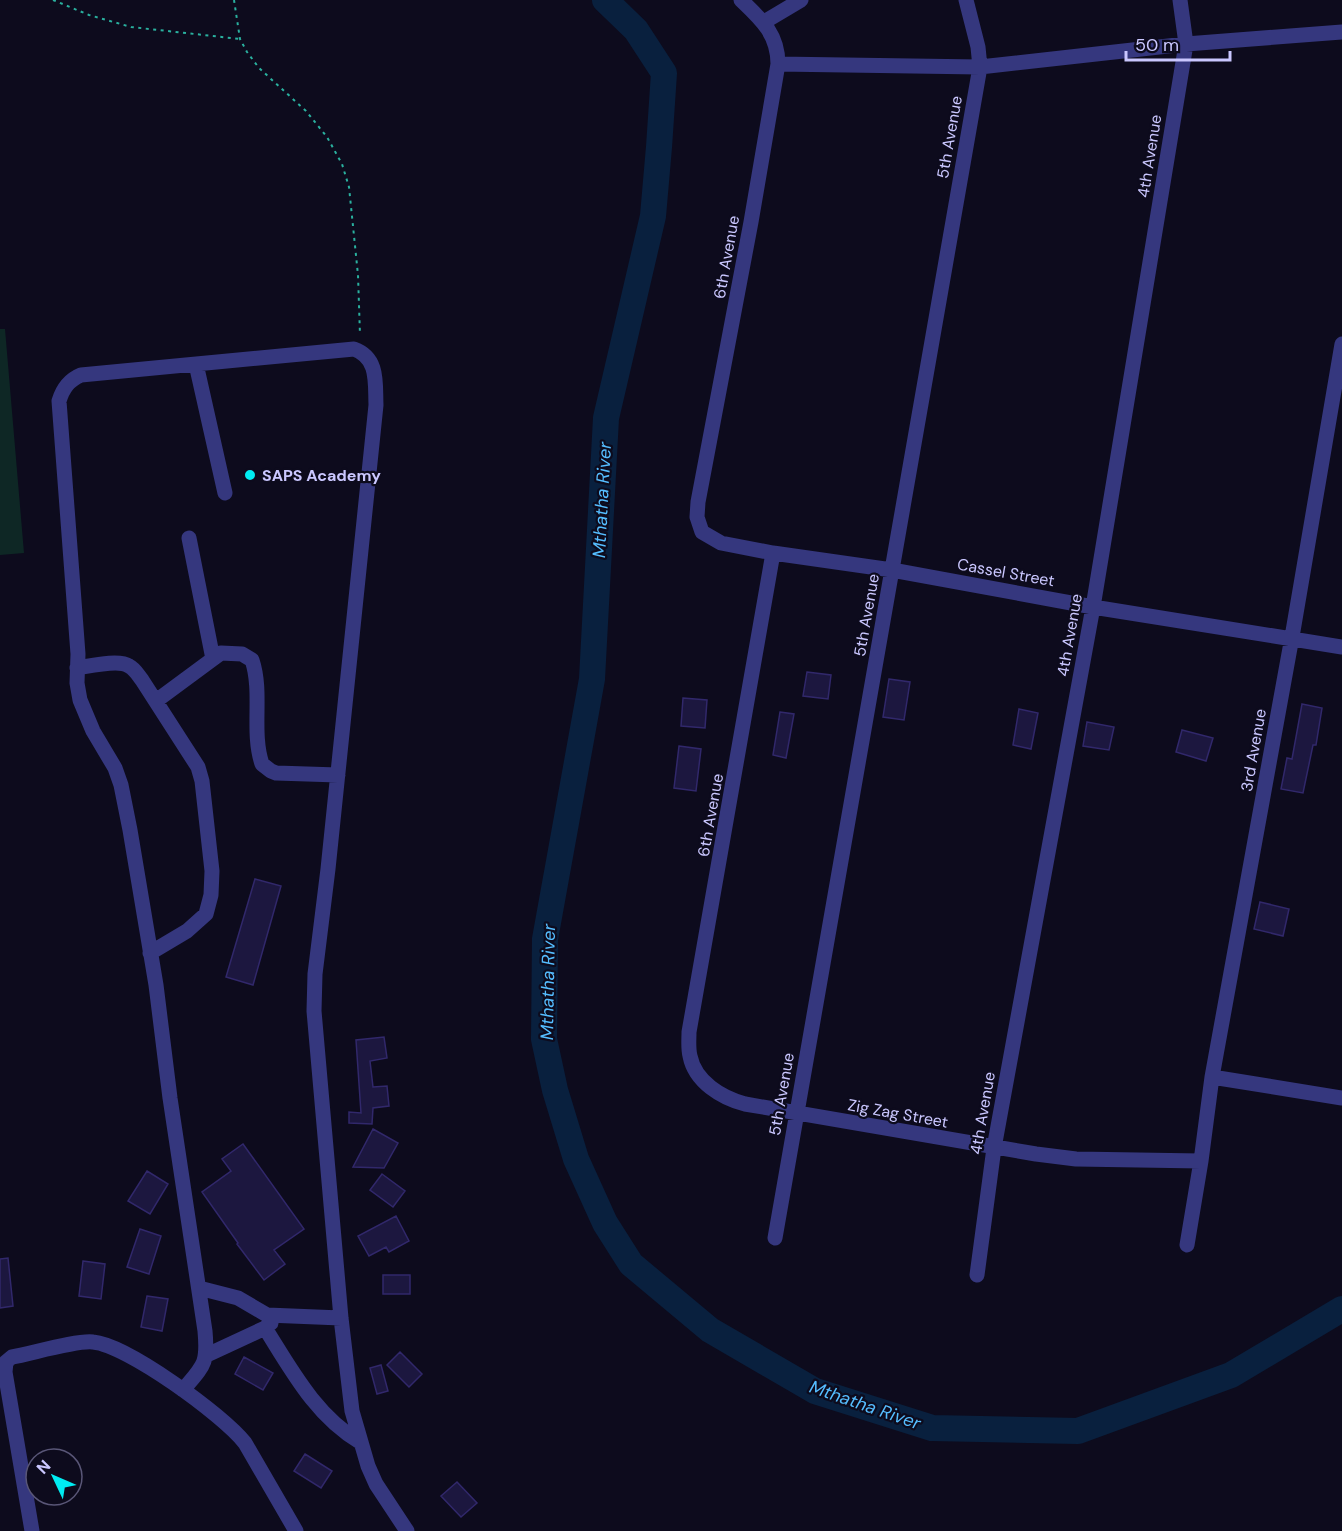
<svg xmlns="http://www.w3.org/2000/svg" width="1342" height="1531" font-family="'DM Sans',sans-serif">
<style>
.green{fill:#0e2725}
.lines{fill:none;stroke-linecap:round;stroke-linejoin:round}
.river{stroke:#09203e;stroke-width:26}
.building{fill:#1c173f;stroke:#31286b;stroke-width:1.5}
.path{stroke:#2ab19f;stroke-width:2;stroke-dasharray:3 4.5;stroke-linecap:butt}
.minor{stroke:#35377e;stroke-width:15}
.poi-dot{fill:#00ecf2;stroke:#0d0b1d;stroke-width:2}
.labels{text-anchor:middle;stroke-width:4.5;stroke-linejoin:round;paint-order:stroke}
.street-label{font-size:16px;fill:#cac7ff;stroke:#0d0b1d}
.poi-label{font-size:16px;font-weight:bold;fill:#cac7ff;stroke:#0d0b1d;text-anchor:start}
.water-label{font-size:18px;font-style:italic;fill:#55bdff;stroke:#0d0b1d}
</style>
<rect width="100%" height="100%" fill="#0d0b1d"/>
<!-- green -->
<path class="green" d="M0 329H5L24 553 0 555Z"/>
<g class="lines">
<!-- river -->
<path class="river" d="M605 0 636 30 664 73 659 147 653 216 606 418 592 679 545 939 544 1039 555 1090 576 1159 605 1223 631 1264 710 1330 815 1391 932 1428 1078 1431 1231 1375 1342 1309"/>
</g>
<!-- building -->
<path class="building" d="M807 672 831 675 828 699 803 696Z
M889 679 910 682 904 720 883 717Z
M683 698 707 700 705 728 681 726Z
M1302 704 1322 708 1316 745H1313L1303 793 1281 789 1287 758 1292 759Z
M1019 709 1038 713 1031 749 1013 745Z
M780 712 794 714 786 758 773 755Z
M1087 722 1114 727 1109 750 1083 746Z
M1182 730 1213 738 1206 761 1176 752Z
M679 746 701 749 696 791 674 788Z
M255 879 281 886 253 985 226 977Z
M1260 902 1289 909 1283 936 1254 929Z
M384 1037 387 1058 370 1061 373 1087 387 1086 389 1106 373 1108 372 1124 349 1123V1112L361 1113 356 1040Z
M373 1129 398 1143 384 1168 353 1167Z
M243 1144 304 1229 274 1250 285 1264 264 1280 237 1244 238 1243 202 1192 231 1171 222 1159Z
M147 1171 168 1184 150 1214 128 1201Z
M382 1174 405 1191 393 1207 370 1190Z
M396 1216 409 1241 389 1252 386 1247 369 1256 358 1236Z
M140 1229 161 1236 149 1274 127 1267Z
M8 1258 13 1306 0 1308V1259Z
M83 1261 105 1264 101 1299 79 1296Z
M383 1275H410V1294H383Z
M147 1296 168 1299 162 1331 141 1327Z
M400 1352 422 1374 409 1387 387 1365Z
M244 1357 273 1373 263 1390 235 1374Z
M381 1365 388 1391 377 1394 370 1368Z
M305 1454 332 1471 321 1488 294 1471Z
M457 1482 477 1503 461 1517 441 1496Z"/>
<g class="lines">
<!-- path -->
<path class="path" d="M53 0 89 15 131 27 240 39
M234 0 240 39 247 52 259 68 306 111 327 137 342 164 349 187 358 275 360 335"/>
<!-- minor -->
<path class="minor" d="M741 0C761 19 778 34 778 64L751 222 698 502 697 517 702 532 721 543 773 553 892 570 1093 607 1342 647
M764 22 801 0
M778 64 980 67 1186 44 1342 32
M196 364 225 493
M189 538 213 659
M773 553 689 1032C689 1040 688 1048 690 1056 695 1082 722 1098 745 1104L1036 1154 1076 1159 1201 1161
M77 668C90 666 119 659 129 666 135 669 138 675 142 680L198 767 202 781 212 871 211 895 206 914 187 931 150 953
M156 701 221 653 242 654 252 660C263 693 251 731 262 764L271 771 276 773 338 775
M1212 1077 1342 1098
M775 1238 980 67 978 47 966 0
M1187 1245 1201 1161 1212 1077 1292 637 1342 344
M977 1275 994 1148 1093 607 1186 44 1180 0
M199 1288 238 1298 267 1315 341 1318
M265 1328C292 1371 316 1416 360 1442
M207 1355 265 1328 271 1323
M183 1390C204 1365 208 1364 205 1331L170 1098 156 985 130 830 121 785 115 768 93 731 80 700 77 683 78 654 59 401C63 388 69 380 81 375L354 349C379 358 375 383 376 405L328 869 315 974 314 1011 341 1318 352 1411 368 1466 376 1484 407 1531
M32 1531 5 1372 6 1362 12 1357C30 1354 77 1340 93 1342 127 1345 223 1415 245 1443L296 1531"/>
</g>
<!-- markers -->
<circle class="poi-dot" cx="250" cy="475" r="6"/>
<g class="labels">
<!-- street labels -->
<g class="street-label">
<text transform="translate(949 137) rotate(-80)" y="6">5th Avenue</text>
<text transform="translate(1149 156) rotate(-81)" y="6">4th Avenue</text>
<text transform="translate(726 257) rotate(-80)" y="6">6th Avenue</text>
<text transform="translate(1006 572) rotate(10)" y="6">Cassel Street</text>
<text transform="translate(866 615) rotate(-80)" y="6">5th Avenue</text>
<text transform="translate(1069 635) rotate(-80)" y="6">4th Avenue</text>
<text transform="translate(1253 750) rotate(-80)" y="6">3rd Avenue</text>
<text transform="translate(710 815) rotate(-80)" y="6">6th Avenue</text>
<text transform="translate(781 1094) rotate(-80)" y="6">5th Avenue</text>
<text transform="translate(898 1113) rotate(10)" y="6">Zig Zag Street</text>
<text transform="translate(982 1113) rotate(-80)" y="6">4th Avenue</text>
</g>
<!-- poi labels -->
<g class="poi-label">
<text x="262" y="481">SAPS Academy</text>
</g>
<!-- water labels -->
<g class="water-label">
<text transform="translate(602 500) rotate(-87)" y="6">Mthatha River</text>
<text transform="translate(548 982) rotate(-89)" y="6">Mthatha River</text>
<text transform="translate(865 1405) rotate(19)" y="6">Mthatha River</text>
</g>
</g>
<!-- north arrow -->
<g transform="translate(54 1477) rotate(314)"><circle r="28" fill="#0d0b1d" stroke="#595677" stroke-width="1.5"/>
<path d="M0-4.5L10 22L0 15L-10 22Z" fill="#00ecf2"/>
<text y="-9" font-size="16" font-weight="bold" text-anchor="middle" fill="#cac7ff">N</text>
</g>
<!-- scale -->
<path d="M1126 51v9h104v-9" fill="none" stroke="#cac7ff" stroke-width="3"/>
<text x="1135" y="51" font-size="18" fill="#cac7ff" stroke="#0d0b1d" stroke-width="4.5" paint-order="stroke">50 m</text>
</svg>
